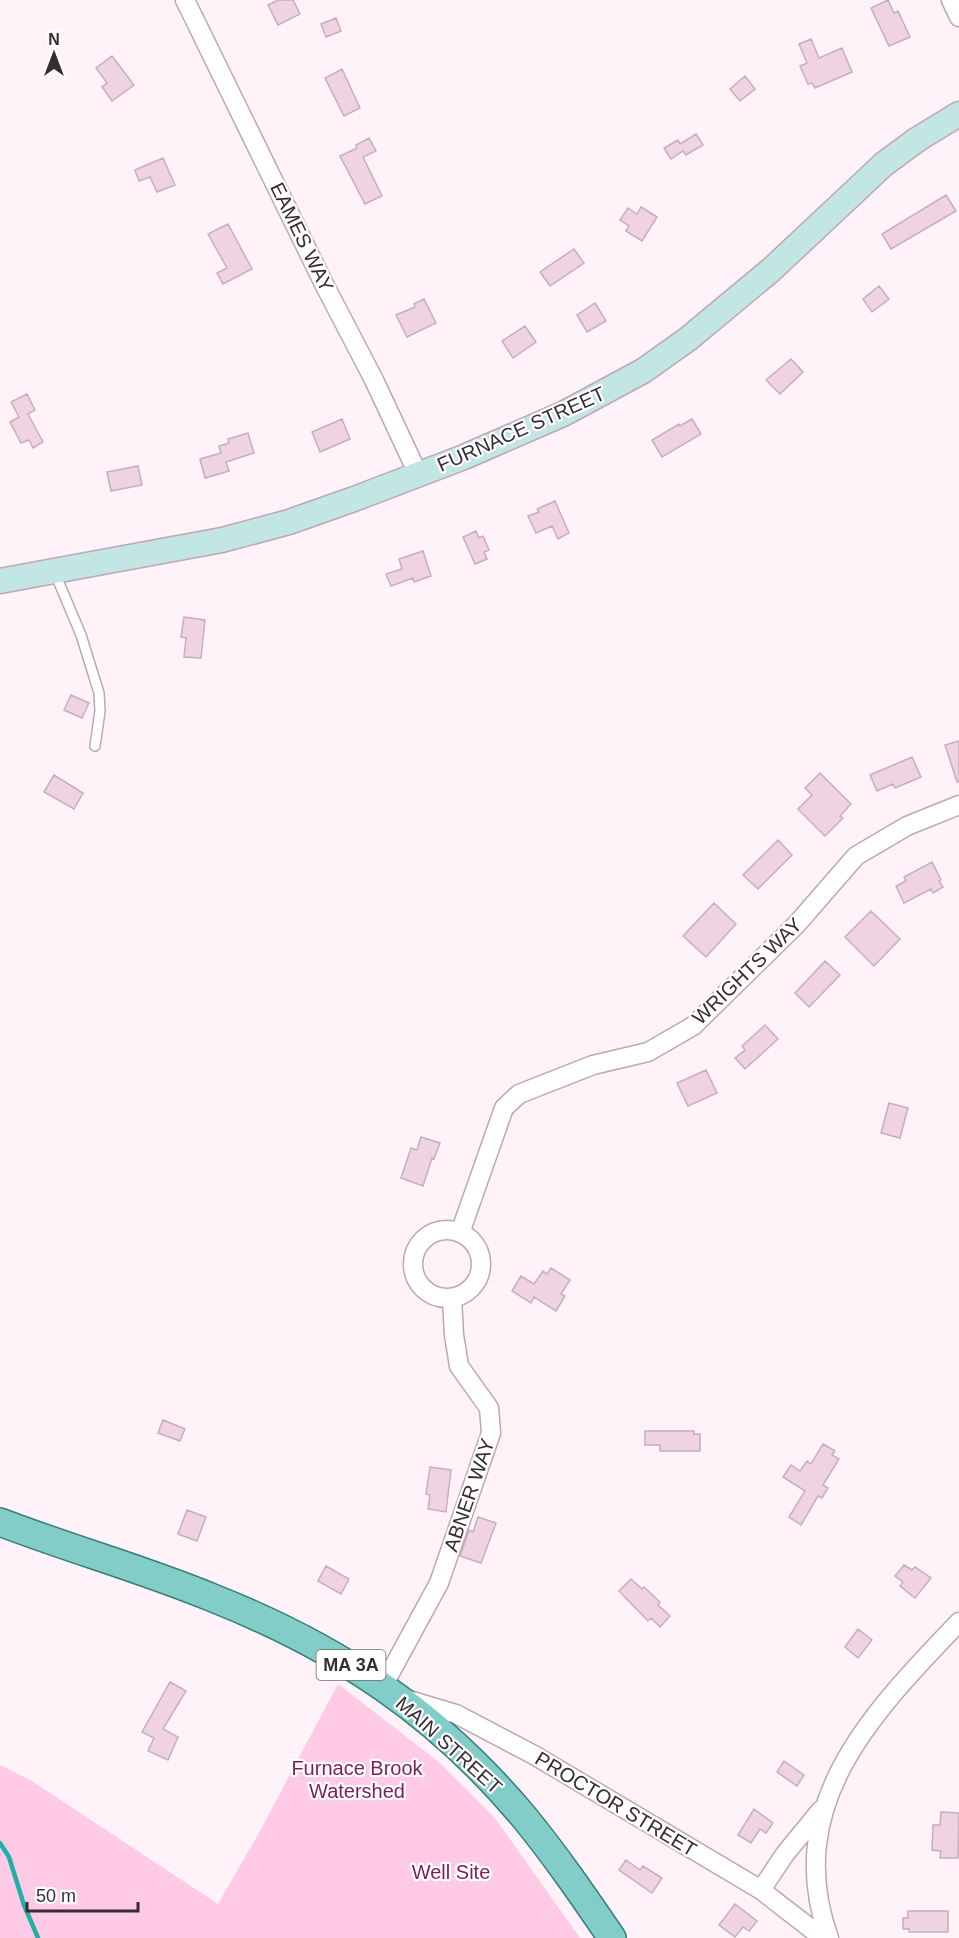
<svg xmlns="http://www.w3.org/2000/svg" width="959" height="1938" font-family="Helvetica,sans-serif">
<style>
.green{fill:#fecae5}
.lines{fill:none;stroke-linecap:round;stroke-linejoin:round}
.stream{stroke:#20b0a8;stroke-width:4.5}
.building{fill:#efd3e1;stroke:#c8adba;stroke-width:1.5}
.lane-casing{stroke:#c0a5b2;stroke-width:12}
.street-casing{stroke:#c0a5b2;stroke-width:21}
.secondary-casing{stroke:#c0a5b2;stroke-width:27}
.primary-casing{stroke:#327f7c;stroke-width:30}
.lane{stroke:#fff;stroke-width:9}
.street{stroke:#fff;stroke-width:18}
.secondary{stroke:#c1e6e4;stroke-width:24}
.primary{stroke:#83cdc8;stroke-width:27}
.labels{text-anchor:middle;stroke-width:4.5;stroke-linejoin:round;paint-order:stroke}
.shield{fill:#fff;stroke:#736b6f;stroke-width:1.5}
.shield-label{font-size:18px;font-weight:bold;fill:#372c31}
.street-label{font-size:20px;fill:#372c31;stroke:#fff}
.park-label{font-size:20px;fill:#7c1d59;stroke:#fff}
</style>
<rect width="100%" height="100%" fill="#fff3f9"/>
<!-- green -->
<path class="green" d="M338 1684 439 1762 495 1818 580 1938H0V1765L32 1781 218 1904 260 1831Z"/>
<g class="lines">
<!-- stream -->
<path class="stream" d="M0 1843 9 1857 24 1905 38 1938"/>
</g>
<!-- building -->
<path class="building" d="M278 0H293L300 14 278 25 268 5Z
M888 0 894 13 898 11 910 37 889 46 871 8Z
M336 18 341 31 326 37 321 24Z
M811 39 819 58 842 48 852 72 815 88 812 83 808 84 800 66 807 63 799 44Z
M112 56 134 85 112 101 102 87 107 83 96 68Z
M342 69 360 108 344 116 325 78Z
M745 76 755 89 740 101 730 89Z
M696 134 703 145 686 155 683 151 671 159 664 148 678 140 680 144Z
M369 138 376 151 363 157 382 196 365 204 340 156 357 148 356 145Z
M163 158 175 185 157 192 150 177 139 181 135 170Z
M946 195 956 211 891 249 882 234Z
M641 207 657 217 642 241 626 231 629 226 620 220 628 208 637 214Z
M228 224 252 269 223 284 217 273 227 268 208 234Z
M574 249 584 263 550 286 540 272Z
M879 286 889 299 872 312 863 299Z
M424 299 436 323 407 337 396 315 415 307 414 304Z
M595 303 606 321 587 332 577 315Z
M525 326 536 342 513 358 502 341Z
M791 359 803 372 780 394 766 380Z
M27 394 35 410 28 414 43 442 33 448 29 440 21 443 10 422 19 417 11 402Z
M342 419 350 439 320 452 312 432Z
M692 419 701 434 662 457 652 440 679 424 680 426Z
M248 433 254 453 226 462 229 471 205 478 200 459 221 453 219 446 229 443 228 439Z
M138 466 142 485 111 491 107 472Z
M555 501 569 533 558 539 552 526 536 533 528 516 539 512 537 509Z
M476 531 479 538 483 536 489 550 484 552 487 559 475 564 463 537Z
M423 551 431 576 414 582 413 578 391 586 386 574 402 569 399 559Z
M184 617 205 620 201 658 184 657 186 638 181 637Z
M71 695 89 703 82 718 64 710Z
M959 741V782H957L945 745Z
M912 757 921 777 895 788 893 784 877 791 870 775Z
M820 773 851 804 840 816 843 818 825 836 798 809 812 795 805 788Z
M54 775 83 793 74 809 44 792Z
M778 840 792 855 758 889 743 875Z
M932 862 941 880 939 881 943 887 933 893 931 889 904 903 896 886 906 881 904 877Z
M714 903 736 924 706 957 683 936Z
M871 911 900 939 874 966 845 937Z
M825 961 840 975 809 1007 795 993Z
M765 1025 778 1039 745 1069 735 1058 745 1050 742 1046Z
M706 1070 717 1093 688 1106 677 1083Z
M889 1103 908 1108 900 1138 881 1133Z
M421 1137 440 1143 434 1159 432 1158 423 1186 401 1178 411 1148 417 1150Z
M551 1268 570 1280 561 1294 565 1296 556 1311 534 1297 531 1303 512 1291 521 1276 534 1284 543 1271 547 1274Z
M163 1420 185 1429 180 1441 158 1433Z
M645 1431H694V1434H700V1451H660V1445H645Z
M823 1444 835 1451 832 1455 839 1459 823 1485 828 1488 822 1498 818 1496 801 1525 789 1517 805 1491 783 1477 791 1465 800 1471 807 1461 811 1464Z
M430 1467 451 1470 446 1512 428 1509 430 1495 426 1494Z
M187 1510 206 1517 197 1541 178 1534Z
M478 1517 496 1523 481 1563 460 1556 469 1530 473 1532Z
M904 1565 912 1570 915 1567 931 1578 915 1598 900 1586 903 1582 895 1576Z
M326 1566 349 1579 341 1594 318 1581Z
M631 1579 642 1589 644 1587 660 1602 658 1605 670 1616 660 1627 651 1618 648 1621 619 1591Z
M858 1629 872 1640 858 1658 845 1647Z
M170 1682 186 1691 163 1729 178 1737 168 1760 148 1751 154 1738 142 1732Z
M784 1761 804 1775 797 1786 777 1772Z
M754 1809 773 1823 766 1833 760 1829 751 1843 738 1835Z
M941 1812 959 1813 958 1858H940L941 1851 932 1850 933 1825H940Z
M626 1860 640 1870 643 1866 662 1878 652 1893 619 1870Z
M735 1904 757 1921 749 1931 743 1927 735 1937 719 1925Z
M908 1911H948V1932H909V1929H903V1918H908Z"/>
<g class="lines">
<defs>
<path id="lane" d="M54 571 81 635 99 693 100 711 95 746"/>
<path id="street" d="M185 0 324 284 374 380 418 474
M951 0 959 17
M413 1264a34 34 0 1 1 68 0a34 34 0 1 1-68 0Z
M460 1233 504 1108 519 1094 593 1065 648 1052 693 1026 796 925 856 856 907 826 959 805
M383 1686 439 1583 491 1433 489 1408 459 1366 454 1335 452 1298
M406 1699 456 1714 534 1755 761 1890 823 1938
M761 1890 785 1854 821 1810
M829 1938C781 1804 873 1712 959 1622"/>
<path id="secondary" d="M0 581 222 540 289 522 354 499 464 457 563 414 643 371 688 339 771 270 884 164 918 139 959 114"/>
<path id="primary" d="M0 1522C70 1549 143 1569 213 1598 339 1648 437 1713 524 1817 556 1856 584 1897 612 1938"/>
</defs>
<!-- lane casing -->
<use href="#lane" class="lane-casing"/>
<!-- street casing -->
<use href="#street" class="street-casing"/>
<!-- secondary casing -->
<use href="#secondary" class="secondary-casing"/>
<!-- primary casing -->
<use href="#primary" class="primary-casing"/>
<!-- lane -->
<use href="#lane" class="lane"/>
<!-- street -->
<use href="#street" class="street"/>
<!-- secondary -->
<use href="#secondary" class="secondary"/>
<!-- primary -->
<use href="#primary" class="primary"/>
</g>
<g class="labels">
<!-- shield labels -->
<rect class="shield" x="316.5" y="1650" width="69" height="30" rx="4.5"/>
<g class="shield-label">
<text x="351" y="1671">MA 3A</text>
</g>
<!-- street labels -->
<g class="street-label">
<text transform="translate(302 237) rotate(64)" y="7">EAMES WAY</text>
<text transform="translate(521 429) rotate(-24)" y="7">FURNACE STREET</text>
<text transform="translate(747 971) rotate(-44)" y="7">WRIGHTS WAY</text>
<text transform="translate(469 1495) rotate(-71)" y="7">ABNER WAY</text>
<text transform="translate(449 1745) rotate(42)" y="7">MAIN STREET</text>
<text transform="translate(616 1804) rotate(31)" y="7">PROCTOR STREET</text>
</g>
<!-- park labels -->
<g class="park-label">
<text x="357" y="1775">Furnace Brook<tspan x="357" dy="23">Watershed</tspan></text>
<text x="451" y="1879">Well Site</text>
</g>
</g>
<!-- north arrow -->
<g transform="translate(54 54)" stroke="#ffffff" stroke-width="4.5" paint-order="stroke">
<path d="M0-4.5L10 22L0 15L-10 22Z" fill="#372c31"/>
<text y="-9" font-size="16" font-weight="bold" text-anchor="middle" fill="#372c31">N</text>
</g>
<!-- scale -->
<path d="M27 1902v9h111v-9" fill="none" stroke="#372c31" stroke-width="3"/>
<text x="36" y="1902" font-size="18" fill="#372c31" stroke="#ffffff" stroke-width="4.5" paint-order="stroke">50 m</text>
</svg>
